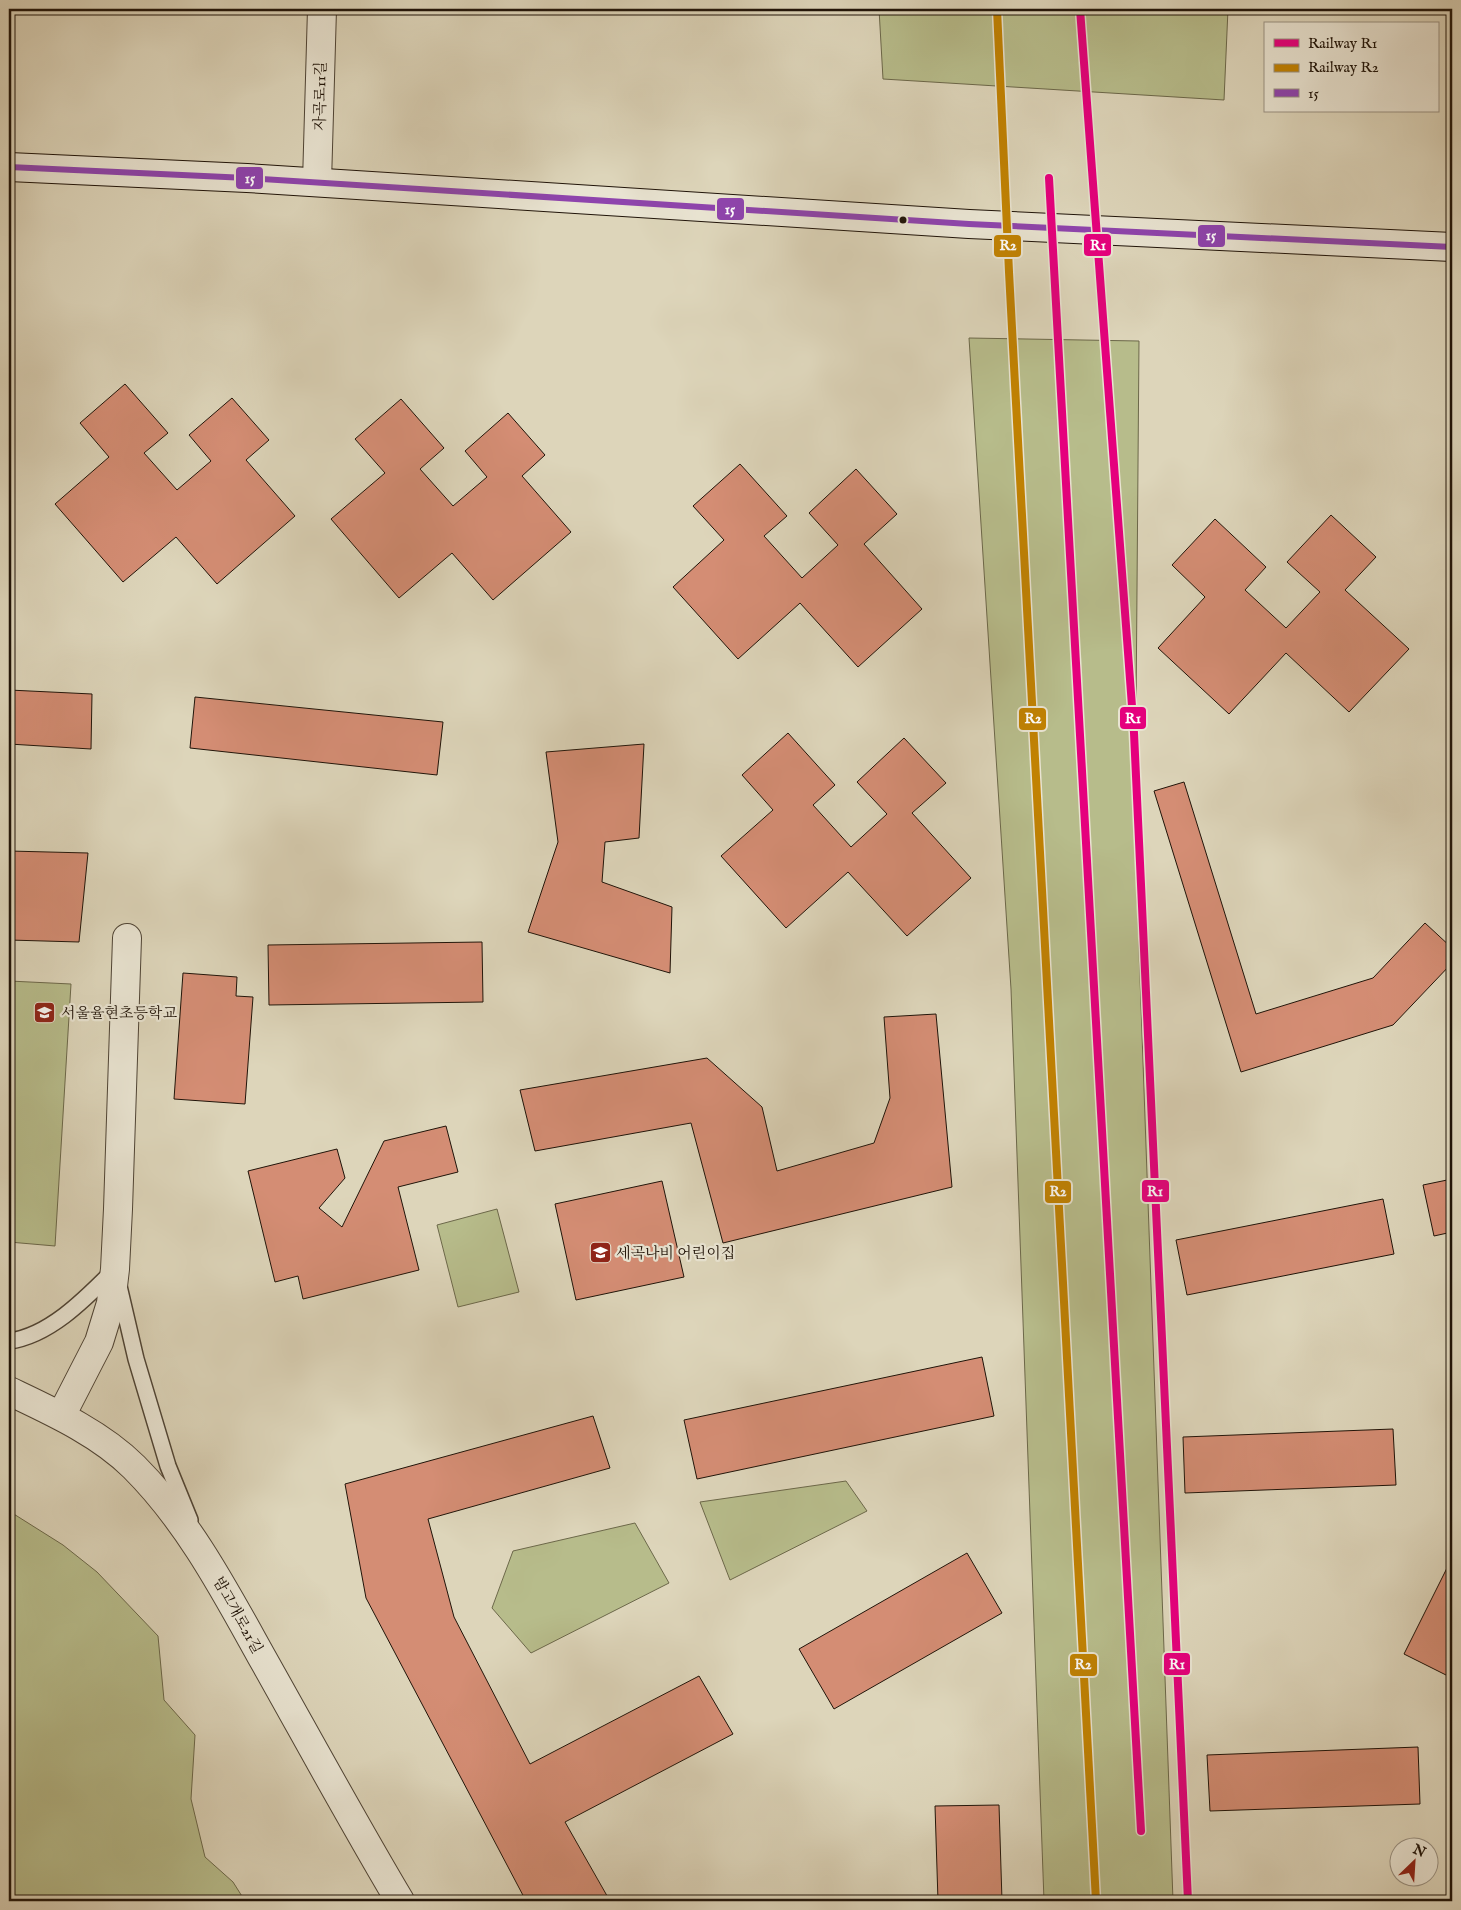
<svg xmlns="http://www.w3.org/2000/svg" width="1461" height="1910" font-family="'IM FELL English','Noto Serif KR',serif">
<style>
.green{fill:#b7bc8b;stroke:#6c684a}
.building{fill:#d48d74;stroke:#201409}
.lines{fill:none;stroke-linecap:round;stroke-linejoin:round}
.service-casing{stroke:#4f4435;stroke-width:18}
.minor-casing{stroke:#4f4435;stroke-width:30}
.secondary-casing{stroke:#201409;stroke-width:30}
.service{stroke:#e9e4d2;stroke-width:15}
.minor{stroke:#e9e4d2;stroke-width:28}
.secondary{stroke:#e9e4d2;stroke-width:28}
.bus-1-casing{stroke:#e9e4d2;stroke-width:10}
.bus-1{stroke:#8e44ad;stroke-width:6}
.rail-1-casing{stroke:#e9e4d2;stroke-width:11}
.rail-2-casing{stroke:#e9e4d2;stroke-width:11}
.rail-1{stroke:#e5007d;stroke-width:8}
.rail-2{stroke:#c18202;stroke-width:8}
.bus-dot{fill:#201409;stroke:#e9e4d2;stroke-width:2}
.labels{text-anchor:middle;stroke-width:4.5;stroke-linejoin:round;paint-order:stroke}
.street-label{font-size:15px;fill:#201409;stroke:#e9e4d2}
.poi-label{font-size:15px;fill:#201409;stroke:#e9e4d2;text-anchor:start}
.line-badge{stroke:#e9e4d2;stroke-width:2}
.badge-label{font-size:14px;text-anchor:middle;font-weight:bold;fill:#fff}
</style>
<rect width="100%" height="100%" fill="#ddd5ba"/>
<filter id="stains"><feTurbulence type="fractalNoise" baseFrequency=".004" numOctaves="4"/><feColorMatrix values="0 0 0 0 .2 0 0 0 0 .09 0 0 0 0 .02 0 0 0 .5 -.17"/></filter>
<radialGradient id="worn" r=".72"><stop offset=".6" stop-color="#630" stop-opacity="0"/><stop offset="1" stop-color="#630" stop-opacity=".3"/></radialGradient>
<!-- green -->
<path class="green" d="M879 9H1228L1224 100 883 79Z
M969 338 1139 341 1135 838 1173 1901H1044L1011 989Z
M9 981 71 984 55 1246 9 1242Z
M497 1209 519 1292 458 1307 437 1225Z
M846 1481 867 1511 730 1580 700 1502Z
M9 1511 63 1545 97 1572 158 1636 164 1700 195 1735 191 1799 205 1857 233 1882 245 1901H9Z
M635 1523 669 1583 531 1653 492 1608 513 1551Z"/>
<!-- building -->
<path class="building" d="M125 384 168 433 144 453 177 490 211 461 189 435 232 398 269 440 246 460 295 516 217 584 176 537 123 582 55 504 109 457 80 423Z
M401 399 444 448 420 469 453 506 487 477 465 451 508 413 545 455 522 476 571 532 493 600 452 553 399 598 331 519 385 473 355 439Z
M740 464 787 516 764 536 802 578 838 545 809 513 856 469 897 514 864 544 922 609 858 667 800 603 738 659 673 587 724 540 693 506Z
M1331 515 1376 557 1345 590 1409 649 1349 712 1286 653 1229 714 1158 648 1205 597 1172 565 1215 519 1266 567 1245 590 1286 628 1320 592 1287 562Z
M9 690 92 694 91 749 9 744Z
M195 697 443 722 437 775 190 748Z
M788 733 835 785 813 805 851 847 887 814 857 782 904 738 946 783 912 813 971 878 907 936 848 872 786 928 721 856 773 810 742 775Z
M644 744 639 838 605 842 602 882 672 907 670 973 528 932 558 842 546 752Z
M1184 782 1256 1014 1373 978 1425 923 1452 948V963L1393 1025 1241 1072 1154 791Z
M9 851 88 853 79 942 9 940Z
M482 942 483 1002 269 1005 268 945Z
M183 973 237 977 236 996 253 997 245 1104 174 1099Z
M936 1014 952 1187 723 1243 691 1123 535 1151 520 1090 707 1058 762 1107 777 1171 874 1143 890 1098 884 1017Z
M446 1126 458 1172 398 1187 419 1270 303 1299 298 1276 275 1282 248 1171 337 1149 345 1178 319 1208 342 1227 384 1141Z
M1452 1179V1232L1434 1236 1423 1185Z
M662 1181 684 1277 576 1300 555 1204Z
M1383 1199 1394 1254 1187 1295 1176 1240Z
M982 1357 994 1416 697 1479 684 1420Z
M593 1416 610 1468 428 1519 454 1617 530 1764 699 1676 733 1734 565 1822 610 1901H526L366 1598 345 1484Z
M1393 1429 1396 1485 1185 1493 1183 1437Z
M967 1553 1002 1613 834 1709 799 1649Z
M1452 1558V1678L1404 1654Z
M1418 1747 1420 1804 1210 1811 1207 1755Z
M999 1805 1002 1901H938L935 1806Z"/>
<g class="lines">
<defs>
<path id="service" d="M9 1341C50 1336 87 1297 115 1269L136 1359 168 1466 190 1520"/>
<path id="minor" d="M317 182 322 9
M9 1391C51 1411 100 1433 134 1467 190 1523 226 1593 264 1661 309 1741 353 1822 400 1901
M61 1416 99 1342 111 1303 115 1269 118 1209 127 938"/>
<path id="secondary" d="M9 167 247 178 969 224 1452 247"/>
</defs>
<!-- service casing -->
<use href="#service" class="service-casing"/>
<!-- minor casing -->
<use href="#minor" class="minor-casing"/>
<!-- secondary casing -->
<use href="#secondary" class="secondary-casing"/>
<!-- service -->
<use href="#service" class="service"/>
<!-- minor -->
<use href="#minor" class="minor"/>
<!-- secondary -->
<use href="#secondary" class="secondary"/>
<defs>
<path id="bus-1" d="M9 167 247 178 969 224 1452 247"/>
</defs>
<!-- bus-1 casing -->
<use href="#bus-1" class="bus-1-casing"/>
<!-- bus-1 -->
<use href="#bus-1" class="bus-1"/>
<defs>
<path id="rail-1" d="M1080 9 1134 733 1188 1901
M1049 178 1141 1831"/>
<path id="rail-2" d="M997 9 1009 272 1096 1901"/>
</defs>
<!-- rail-1 casing -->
<use href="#rail-1" class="rail-1-casing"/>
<!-- rail-2 casing -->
<use href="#rail-2" class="rail-2-casing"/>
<!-- rail-1 -->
<use href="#rail-1" class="rail-1"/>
<!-- rail-2 -->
<use href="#rail-2" class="rail-2"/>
</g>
<!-- icons -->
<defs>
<symbol id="school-square" viewBox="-11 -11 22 22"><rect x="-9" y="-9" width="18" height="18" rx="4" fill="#8f2418" stroke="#e9e4d2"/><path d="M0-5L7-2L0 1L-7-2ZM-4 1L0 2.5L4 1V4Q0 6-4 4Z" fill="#fff"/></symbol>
</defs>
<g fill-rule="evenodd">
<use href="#school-square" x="32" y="1000" width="25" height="25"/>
<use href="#school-square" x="588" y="1240" width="25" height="25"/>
</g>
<!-- markers -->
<circle class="bus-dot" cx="903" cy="220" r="4.5"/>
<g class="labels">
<!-- street labels -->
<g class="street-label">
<text transform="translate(320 96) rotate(-89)" y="5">자곡로11길</text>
<text transform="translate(238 1615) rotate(61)" y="5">밤고개로21길</text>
</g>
<!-- poi labels -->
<g class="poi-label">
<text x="61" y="1018">서울율현초등학교</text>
<text x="616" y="1258">세곡나비 어린이집</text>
</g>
</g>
<g class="line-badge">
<rect x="235" y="166" width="29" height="24" rx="5" fill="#8e44ad"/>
<rect x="716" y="197" width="29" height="24" rx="5" fill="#8e44ad"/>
<rect x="1197" y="224" width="29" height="24" rx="5" fill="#8e44ad"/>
<rect x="1083" y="233" width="29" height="24" rx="5" fill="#e5007d"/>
<rect x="993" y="234" width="29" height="24" rx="5" fill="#c18202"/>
<rect x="1119" y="706" width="28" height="24" rx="5" fill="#e5007d"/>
<rect x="1018" y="707" width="29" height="24" rx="5" fill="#c18202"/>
<rect x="1141" y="1179" width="29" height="24" rx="5" fill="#e5007d"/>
<rect x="1044" y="1180" width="28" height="24" rx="5" fill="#c18202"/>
<rect x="1163" y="1652" width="28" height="24" rx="5" fill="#e5007d"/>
<rect x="1069" y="1653" width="29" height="24" rx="5" fill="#c18202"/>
</g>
<g class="badge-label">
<text x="250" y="183">15</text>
<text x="730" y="214">15</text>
<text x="1211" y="240">15</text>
<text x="1098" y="250">R1</text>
<text x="1008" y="250">R2</text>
<text x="1133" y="723">R1</text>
<text x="1033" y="723">R2</text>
<text x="1155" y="1196">R1</text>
<text x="1058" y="1196">R2</text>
<text x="1177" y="1669">R1</text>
<text x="1083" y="1669">R2</text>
</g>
<!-- margin -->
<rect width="1461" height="1910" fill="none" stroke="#ddd5ba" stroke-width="30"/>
<rect x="10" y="10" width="1441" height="1890" fill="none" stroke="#201409" stroke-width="2.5"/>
<rect x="15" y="15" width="1431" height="1880" fill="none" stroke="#201409"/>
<!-- legend -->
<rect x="1264" y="22" width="175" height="90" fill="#e9e4d2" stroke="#999182"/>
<rect x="1274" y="39" width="25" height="8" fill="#e5007d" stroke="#999182"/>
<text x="1308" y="48" font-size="15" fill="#201409">Railway R1</text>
<rect x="1274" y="64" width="25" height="8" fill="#c18202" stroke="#999182"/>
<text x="1308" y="72" font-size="15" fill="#201409">Railway R2</text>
<rect x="1274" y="89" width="25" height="8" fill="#8e44ad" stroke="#999182"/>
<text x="1308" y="98" font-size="15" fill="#201409">15</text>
<!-- north arrow -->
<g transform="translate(1414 1862) rotate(25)"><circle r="24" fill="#e9e4d2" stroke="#999182"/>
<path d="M0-4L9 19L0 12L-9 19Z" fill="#8f2418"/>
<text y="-8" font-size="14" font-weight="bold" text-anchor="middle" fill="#201409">N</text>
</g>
<rect width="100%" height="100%" filter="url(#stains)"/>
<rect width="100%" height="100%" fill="url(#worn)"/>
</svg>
